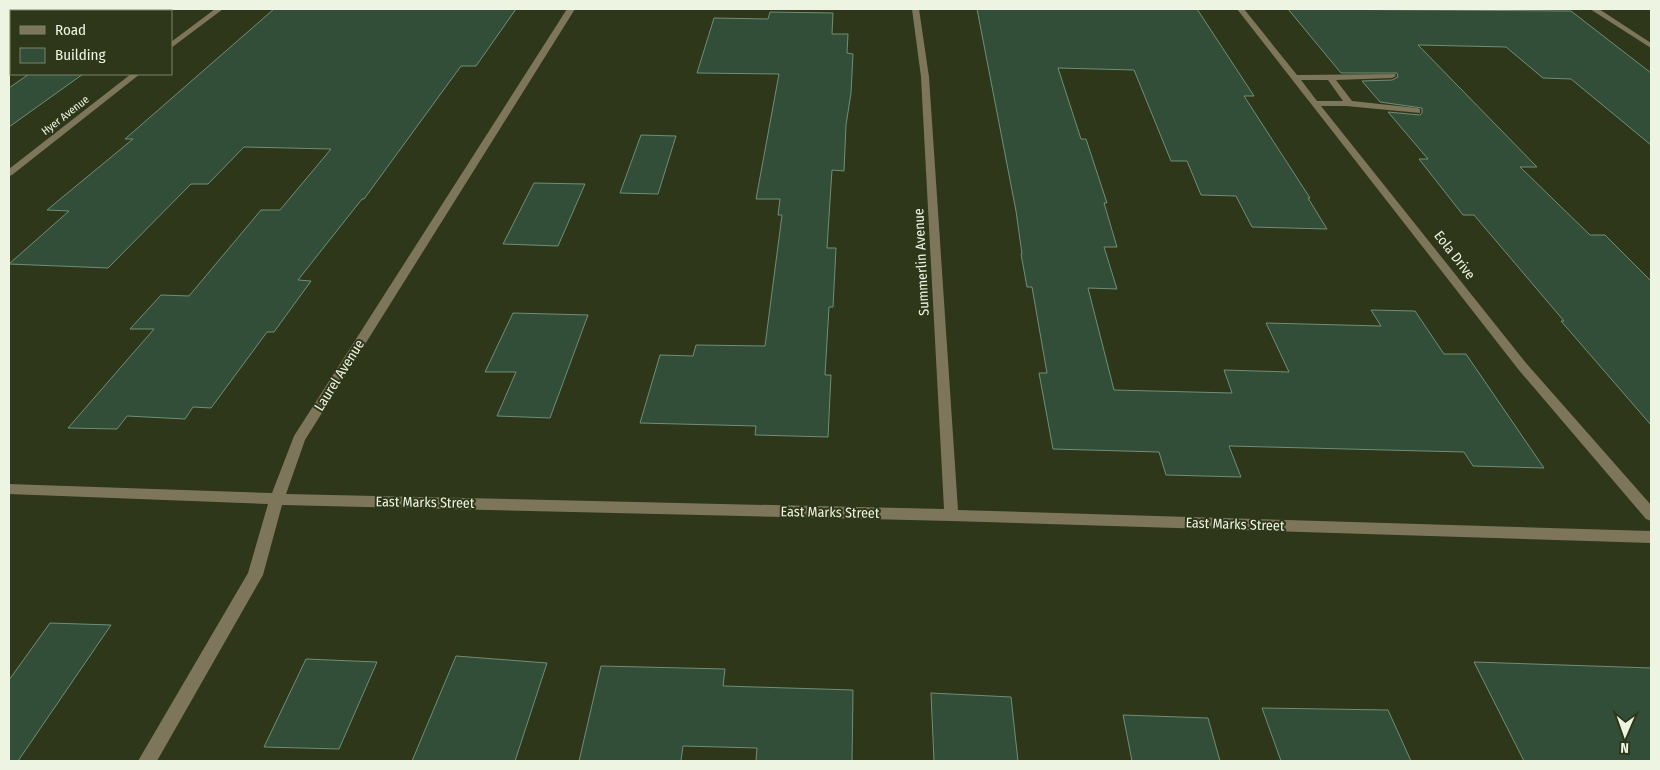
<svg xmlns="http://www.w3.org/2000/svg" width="1660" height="770" font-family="'Fira Sans Condensed',sans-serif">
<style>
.building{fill:#324e38;stroke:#708e76}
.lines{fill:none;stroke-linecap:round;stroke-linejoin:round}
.minor{fill:#7e765a;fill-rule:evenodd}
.labels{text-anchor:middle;stroke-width:4;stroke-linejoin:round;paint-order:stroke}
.far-street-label{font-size:11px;fill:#eef4e2;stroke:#2e3719}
.street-label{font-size:14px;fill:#eef4e2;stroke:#2e3719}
</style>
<rect width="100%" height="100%" fill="#2e3719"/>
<!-- building -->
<path class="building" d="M274 9H516L476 66H461L364 199H362L298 280 311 281 274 332H267L211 408 193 407 185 419 127 416 117 429 68 428 154 329H130L161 295 189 296 261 210H280L331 149 244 147 208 184H191L108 268 9 264 69 211 47 210 133 139H125Z
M977 9H1197L1254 96H1244L1310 198H1308L1327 229 1252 227 1236 196 1201 195 1187 161H1171L1134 70 1058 68 1081 139H1086L1107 203H1104L1117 247H1104L1117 289 1088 288 1114 390 1232 393 1224 370 1289 372 1266 323 1381 326 1371 310 1415 311 1444 354H1466L1544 468 1473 466 1464 452 1229 446 1241 477 1166 475 1159 452 1053 449 1039 373H1047L1032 287H1027L1021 254H1022L1016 211Z
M1288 9 1571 11 1651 73V145L1571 79 1543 78 1506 47 1418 45 1537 167H1520L1590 235H1605L1651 281V425L1561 321H1564L1474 215H1463L1419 159H1428L1388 112 1420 115 1422 113V108L1380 102 1362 81 1392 80 1398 77 1397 73H1341Z
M770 12 833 13 832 34H848L847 53 853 54 851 93 846 125 844 171 832 170 827 248H836L833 307H829L825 375H831L828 437 755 435 756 426 640 423 660 355 693 356 696 345 765 346 782 215H778L780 199H756L779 74 697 73 714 18 768 19Z
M29 74H83L9 127V88Z
M641 135 676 136 658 194 620 193Z
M534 183 585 184 558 246 503 244Z
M513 313 588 315 550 418 497 416 516 372H485Z
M50 623 111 625 18 761H9V680Z
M456 656 547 663 515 761H412Z
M306 659 377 662 339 749 264 747Z
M1474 662 1651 668V761H1524Z
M601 666 725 669 723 686 853 690 852 761H756L757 748 683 746 681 761H579Z
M931 693 1011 697 1018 761H934Z
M1262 708 1388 710 1411 761H1281Z
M1123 715 1208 718 1220 761H1132Z"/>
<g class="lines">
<!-- minor -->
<path class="minor" d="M215 9H223L171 48V42Z
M567 9H575L305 440 286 494 944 509 921 77 912 9H919L929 77 958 510 1651 531V543L951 521 282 505 263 575 157 761H138L248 573 268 504 9 494V484L272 493 294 436Z
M1237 9H1244L1297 75 1395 74 1396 76 1392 78 1336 80 1352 101 1417 108 1420 109V113L1346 106H1321L1526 363 1651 505V521L1646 519 1518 369ZM1301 80H1328L1343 101H1317Z
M1590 9H1599L1651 43V48Z
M131 74H140L12 175 9 176V169Z"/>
</g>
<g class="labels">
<!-- far-street labels -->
<g class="far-street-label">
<text transform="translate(65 115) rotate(-38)" y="4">Hyer Avenue</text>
</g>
<!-- street labels -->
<g class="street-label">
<text transform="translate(1455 255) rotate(52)" y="5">Eola Drive</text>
<text transform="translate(921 262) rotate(-93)" y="5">Summerlin Avenue</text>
<text transform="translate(339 375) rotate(-58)" y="5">Laurel Avenue</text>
<text transform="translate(425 502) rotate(1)" y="5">East Marks Street</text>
<text transform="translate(830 512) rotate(1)" y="5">East Marks Street</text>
<text transform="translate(1235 524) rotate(2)" y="5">East Marks Street</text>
</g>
</g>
<!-- border -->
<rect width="1660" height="770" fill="none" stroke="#eef4e2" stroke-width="20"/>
<!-- legend -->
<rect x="10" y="10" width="162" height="65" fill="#2e3719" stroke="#7b8369"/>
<rect x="20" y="26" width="25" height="8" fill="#7e765a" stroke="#7b8369"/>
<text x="55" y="35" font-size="15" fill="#eef4e2">Road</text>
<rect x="20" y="48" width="25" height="15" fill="#324e38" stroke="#7b8369"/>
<text x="55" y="60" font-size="15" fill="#eef4e2">Building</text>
<!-- north arrow -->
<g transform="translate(1625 735) rotate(182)" stroke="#2e3719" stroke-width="4" paint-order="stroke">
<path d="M0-4L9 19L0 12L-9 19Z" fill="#eef4e2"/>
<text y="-8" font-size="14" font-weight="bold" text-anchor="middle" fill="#eef4e2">N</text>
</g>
</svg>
